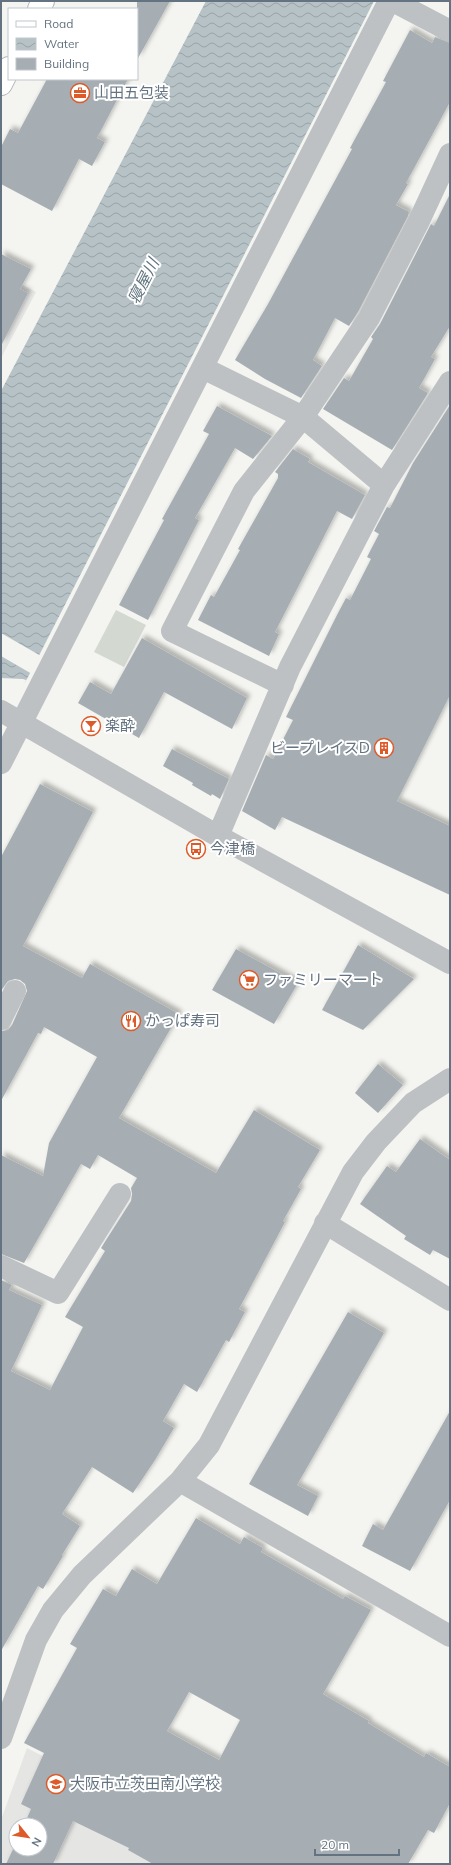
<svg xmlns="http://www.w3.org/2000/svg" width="451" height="1865" font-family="Mulish,'Noto Sans JP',sans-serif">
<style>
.built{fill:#e5e6e4;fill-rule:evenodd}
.garden{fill:#d3d9d0}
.water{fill:url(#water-waves)}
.pier{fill:#f4f4f0}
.building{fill:#a7aeb3;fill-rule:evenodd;filter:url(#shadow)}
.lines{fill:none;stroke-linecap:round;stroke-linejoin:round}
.major-casing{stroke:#b2b6ba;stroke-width:24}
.minor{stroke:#bdc1c4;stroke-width:22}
.major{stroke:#fff;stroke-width:22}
.labels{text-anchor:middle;stroke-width:4;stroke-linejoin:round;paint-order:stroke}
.poi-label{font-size:15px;fill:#647381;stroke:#fff;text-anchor:start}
.water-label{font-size:16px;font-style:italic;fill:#60747e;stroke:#fff}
</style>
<defs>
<pattern id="water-waves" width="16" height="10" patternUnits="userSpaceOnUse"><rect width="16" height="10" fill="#b7c2c7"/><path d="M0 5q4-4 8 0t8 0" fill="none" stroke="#98a2a7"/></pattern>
<filter id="shadow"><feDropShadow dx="3.5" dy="-3.5" stdDeviation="2" flood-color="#0004"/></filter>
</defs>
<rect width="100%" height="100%" fill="#f4f4f0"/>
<!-- built -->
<path class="built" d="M1 274 36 292 1 358Z
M27 1748 253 1864H1V1820ZM16 1825H40V1849H16Z"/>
<!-- garden -->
<path class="garden" d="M116 610 146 625 124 667 94 652Z"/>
<!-- water -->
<path class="water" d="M206 1H374L28 677 1 722V391Z"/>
<!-- pier -->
<path class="pier" d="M1 633 41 656 32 674 1 656Z
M1 678 23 679 26 680 15 704 1 724Z"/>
<!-- building -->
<path class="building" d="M137 1H170L137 60Z
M410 30 432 43 435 37 450 43V102L406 183 408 184 396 205 409 212 408 216 358 312 349 326 335 318 313 360 322 366 301 398 265 379 235 360 268 304 352 149 350 148 386 82 383 81Z
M47 79H128L97 138 105 142 92 166 79 159 52 211 1 184V147L10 129 18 133Z
M450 194V326L431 357 435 359 419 388 428 393 392 450 323 409 344 378 349 381 373 339 371 337 380 324 431 224 434 226Z
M1 254 31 269 20 289 28 293 1 346Z
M450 405V695L397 801 450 826V895L282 817 275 830 242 811 266 755 273 759 293 720 286 717 338 613 346 598 350 600 371 559 367 557 379 534 374 531 387 507 390 508 413 463Z
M217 406 272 436 253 459 235 448 195 518 199 520 148 620 119 605 164 520 162 519 209 434 203 431Z
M293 449 310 459 308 462 365 495 352 519 337 511 275 632 279 634 269 656 198 620 211 595 214 597 240 550 238 549 278 478V474L275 472Z
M142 638 247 698 232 729 164 692 139 738 78 703 90 682 111 694Z
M172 749 229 779 220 799 212 794 211 796 192 785 193 783 163 766Z
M40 784 93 812 23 946 82 978 90 964 179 1014 119 1118 216 1173 254 1110 320 1150 298 1187 301 1189 283 1221 285 1222 239 1309 245 1312 229 1342 226 1340 197 1392 184 1384 163 1421 174 1428 155 1460 133 1493 92 1467 62 1514 80 1526 62 1555 63 1556 43 1589 38 1586 1 1651V1280L12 1285 9 1290 42 1305 11 1371 50 1390 83 1327 65 1317 105 1251 101 1248 131 1201 132 1194 131 1188 137 1178 98 1155 90 1169 81 1164 24 1263 1 1254V1155L43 1176 49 1143 97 1057 44 1027 41 1034 38 1033 1 1101V1031L8 1030 12 1025 27 991 25 984 20 980 15 979 8 981 1 991V857Z
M358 945 414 979 363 1030 322 1010Z
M236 949 298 983 274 1024 212 990Z
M378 1064 403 1085 378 1113 355 1093Z
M420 1139 450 1160V1259L433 1250 430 1255 404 1239 406 1236 360 1204 387 1166 396 1172Z
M348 1312 384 1333 297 1485 318 1496 308 1516 249 1484Z
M450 1411V1500L410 1571 362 1546 373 1524 383 1530Z
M196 1518 240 1544 244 1537 263 1548 261 1552 343 1599 345 1596 371 1610 323 1694 369 1721 368 1723 424 1757 426 1753 450 1767V1803L434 1833 428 1830 408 1864H153L128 1850 129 1848 73 1821 53 1864H6L16 1843V1849H40V1825H24L31 1809 21 1804 44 1753 24 1743 77 1648 70 1644 103 1589 116 1596 132 1569 157 1584ZM189 1692 240 1720 219 1760 167 1731Z"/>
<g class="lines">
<defs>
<path id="major" d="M39 9 43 1
M1 84 9 68"/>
</defs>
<!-- major casing -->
<use href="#major" class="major-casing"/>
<!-- minor -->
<path class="minor" d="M393 1 450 31
M203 368 303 417 384 485
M283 685 172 631 244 491 303 417 369 318 419 221 450 154
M1 711 218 836 450 963
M1 763 389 1
M218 836 290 667 384 485 450 382
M1 1019 15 991
M325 1223 450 1300
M1 1266 58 1293 120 1194
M180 1481 450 1636
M1 1738 36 1640 53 1610 82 1575 180 1481 209 1445 353 1172 376 1142 413 1103 450 1079"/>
<!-- major -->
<use href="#major" class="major"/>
</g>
<!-- icons -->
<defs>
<symbol id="office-ring" viewBox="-11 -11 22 22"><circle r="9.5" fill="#fff" stroke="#dc5b29" stroke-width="1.5"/><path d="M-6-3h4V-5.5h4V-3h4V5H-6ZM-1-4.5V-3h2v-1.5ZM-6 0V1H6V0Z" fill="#dc5b29"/></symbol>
<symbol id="bar-ring" viewBox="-11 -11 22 22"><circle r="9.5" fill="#fff" stroke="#dc5b29" stroke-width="1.5"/><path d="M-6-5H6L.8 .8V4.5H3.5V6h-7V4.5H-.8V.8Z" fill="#dc5b29"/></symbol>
<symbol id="building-ring" viewBox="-11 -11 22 22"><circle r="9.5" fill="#fff" stroke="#dc5b29" stroke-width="1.5"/><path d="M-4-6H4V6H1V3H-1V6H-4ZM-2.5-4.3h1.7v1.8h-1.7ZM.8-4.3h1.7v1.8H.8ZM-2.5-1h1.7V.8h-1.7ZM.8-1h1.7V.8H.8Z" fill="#dc5b29"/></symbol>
<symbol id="bus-ring" viewBox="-11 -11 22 22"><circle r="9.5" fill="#fff" stroke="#dc5b29" stroke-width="1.5"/><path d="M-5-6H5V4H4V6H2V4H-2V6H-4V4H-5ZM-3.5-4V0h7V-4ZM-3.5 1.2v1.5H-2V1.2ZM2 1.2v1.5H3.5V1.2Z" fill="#dc5b29"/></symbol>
<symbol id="supermarket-ring" viewBox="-11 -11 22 22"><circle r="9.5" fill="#fff" stroke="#dc5b29" stroke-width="1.5"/><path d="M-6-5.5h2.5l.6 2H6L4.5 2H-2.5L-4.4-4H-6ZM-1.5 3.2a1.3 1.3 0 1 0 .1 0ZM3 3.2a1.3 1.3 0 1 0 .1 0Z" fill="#dc5b29"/></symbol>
<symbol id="restaurant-ring" viewBox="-11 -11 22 22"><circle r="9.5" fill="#fff" stroke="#dc5b29" stroke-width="1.5"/><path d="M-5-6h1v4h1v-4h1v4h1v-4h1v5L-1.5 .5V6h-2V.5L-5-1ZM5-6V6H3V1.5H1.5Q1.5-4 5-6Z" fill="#dc5b29"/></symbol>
<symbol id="school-ring" viewBox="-11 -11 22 22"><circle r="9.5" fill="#fff" stroke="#dc5b29" stroke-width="1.5"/><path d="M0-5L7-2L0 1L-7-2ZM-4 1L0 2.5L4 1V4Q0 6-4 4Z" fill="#dc5b29"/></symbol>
</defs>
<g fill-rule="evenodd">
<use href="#office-ring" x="69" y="82" width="22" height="22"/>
<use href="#bar-ring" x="80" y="715" width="22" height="22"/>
<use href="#building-ring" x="373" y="737" width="22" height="22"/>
<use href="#bus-ring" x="185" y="838" width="22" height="22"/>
<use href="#supermarket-ring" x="238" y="969" width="22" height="22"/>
<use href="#restaurant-ring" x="120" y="1010" width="22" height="22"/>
<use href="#school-ring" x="45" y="1773" width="22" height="22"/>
</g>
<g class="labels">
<!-- poi labels -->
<g class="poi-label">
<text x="94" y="98">山田五包装</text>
<text x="105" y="731">楽酔</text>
<text x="370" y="753" text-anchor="end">ビープレイスD</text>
<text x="210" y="854">今津橋</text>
<text x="263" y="985">ファミリーマート</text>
<text x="145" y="1026">かっぱ寿司</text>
<text x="70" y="1789">大阪市立茨田南小学校</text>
</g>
<!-- water labels -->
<g class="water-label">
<text transform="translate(143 281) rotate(-63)" y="6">寝屋川</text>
</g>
</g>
<!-- border -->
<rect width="451" height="1865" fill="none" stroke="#647381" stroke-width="4"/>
<!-- legend -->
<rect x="8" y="8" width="130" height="72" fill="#ffffff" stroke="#c1c7cd"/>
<rect x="16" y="21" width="20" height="6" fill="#ffffff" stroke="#c1c7cd"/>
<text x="44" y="28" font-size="12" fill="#647381">Road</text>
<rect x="16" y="38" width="20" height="12" fill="url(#water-waves)" stroke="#c1c7cd"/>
<text x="44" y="48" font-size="12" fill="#647381">Water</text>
<rect x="16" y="58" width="20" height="12" fill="#a7aeb3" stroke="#c1c7cd"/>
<text x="44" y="68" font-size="12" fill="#647381">Building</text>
<!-- north arrow -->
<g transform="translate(28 1837) rotate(120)"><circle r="19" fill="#ffffff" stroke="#c1c7cd"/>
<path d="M0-3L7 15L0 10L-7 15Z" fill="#dc5b29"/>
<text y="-6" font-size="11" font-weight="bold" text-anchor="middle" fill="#647381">N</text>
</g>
<!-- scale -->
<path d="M315 1849v6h84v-6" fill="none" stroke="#647381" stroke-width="2"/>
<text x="321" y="1849" font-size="12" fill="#647381" stroke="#ffffff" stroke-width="3" paint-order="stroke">20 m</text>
</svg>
